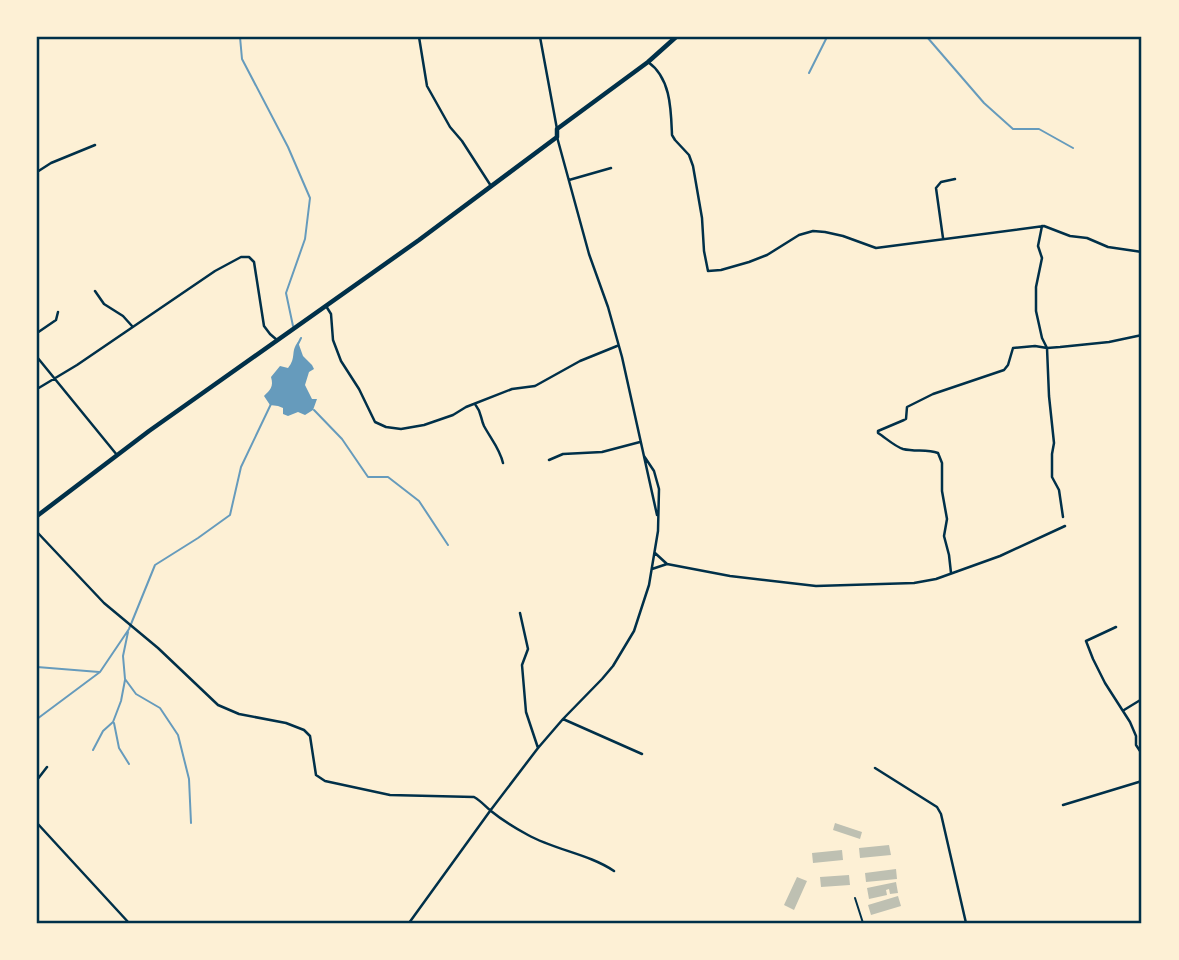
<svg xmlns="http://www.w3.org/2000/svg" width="1179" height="960" font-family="'Archivo Narrow',sans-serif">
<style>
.water{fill:#669bbc}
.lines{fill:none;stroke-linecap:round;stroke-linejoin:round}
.stream{stroke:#669bbc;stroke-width:2}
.building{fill:#bec0b2}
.service{stroke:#003049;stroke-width:2}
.minor{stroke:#003049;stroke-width:2.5}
.primary{stroke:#003049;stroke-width:4.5}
.neatline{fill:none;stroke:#003049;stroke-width:2.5}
</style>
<rect width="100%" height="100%" fill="#fdf0d5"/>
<!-- water -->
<path class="water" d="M298 342 303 356 312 365 314 369 309 372 305 385 312 399H317L313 410 305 415 298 412 288 416 283 414V408L278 406 270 405 264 396C270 390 274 387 271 377L280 366 288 368C297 357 290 352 298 342Z"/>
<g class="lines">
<!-- stream -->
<path class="stream" d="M240 37 242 59 288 147 310 198 305 239 286 293 293 326
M927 37 984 103 1013 129H1039L1073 148
M809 73 827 37
M298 344 301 338
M314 410 342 439 368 477H388L419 501 448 545
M128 632 123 656 125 679 136 694 160 708 178 735 189 779 191 823
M37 667 99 672
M37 719 100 672 129 629 155 565 198 538 230 515 241 467 271 404
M114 723 119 748 129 764
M93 750 103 731 113 722 121 701 125 680"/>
</g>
<!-- building -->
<path class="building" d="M835 823 862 832 860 839 833 830Z
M889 845 891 855 860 858 859 848Z
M842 850 843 860 813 863 812 853Z
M896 869 897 879 866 882 865 873Z
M849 875 850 885 821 887 820 877Z
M797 877 807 881 794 910 784 905Z
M896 882 898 893 890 894 889 889 886 890 887 895 869 899 867 888Z
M898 896 901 906 871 915 868 905Z"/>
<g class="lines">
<!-- service -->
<path class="service" d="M855 898 863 923"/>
<!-- minor -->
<path class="minor" d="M419 37 427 86 450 127 462 141 491 186
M540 37 557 129
M648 62C671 78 671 110 672 135L675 140 689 155 693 166 702 218 704 251 708 271 721 270 749 262 767 255 799 235 813 231 825 232 843 236 876 248 1044 226 1070 236 1087 238 1108 247 1142 252
M557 137 589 254 608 307 622 357 657 515
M37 172 51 163 95 145
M569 180 611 168
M1042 226 1038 246 1042 258 1036 287V311L1042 338 1047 348 1049 396 1054 443 1052 454V477L1059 490 1063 517
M943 238 936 188 941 182 955 179
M95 291 104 304 123 316 132 326
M326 306 331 314 333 340 341 361 359 389 375 422 386 427 401 429 424 425 453 415 466 407 512 389 535 386 580 361 617 346
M37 333 56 320 58 312
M37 357 117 455
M37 389 77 365 215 271 241 257H249L254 262 264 326 270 334 277 340
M475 404C482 413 480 417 484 426 491 439 500 449 503 463
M549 460 563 454 602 452 640 442
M37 532 104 603 158 648 218 705 239 714 286 723 304 730 310 736 316 775 325 781 390 795 474 797C481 801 485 806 491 811 502 820 515 828 528 835 555 850 589 854 614 871
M655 553 667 564
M652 569 667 564 730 576 816 586 914 583 936 579 1000 556 1065 526
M951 573 949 555 944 536 947 519 942 491V463L938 453C927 449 915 452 903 449 894 446 886 438 878 433V431L904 420 906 419 907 407 933 394 1004 370 1008 365 1013 348 1035 346 1047 348 1060 347 1109 342 1142 335
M520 613 528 649 522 665 526 712 538 748
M1116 627 1086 641 1093 659 1105 683 1130 722 1136 736V745L1142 754
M1124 710 1142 699
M563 719 642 754
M875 768 937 807 941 814 966 923
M37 780 47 767
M1063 805 1142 781
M37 823 129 923
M409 923 490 811 538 748 563 719 602 679 613 666 634 631 649 585 658 531 659 489 654 471 644 456"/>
<!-- primary -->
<path class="primary" d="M37 516 149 431 419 240 557 137V129L648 62 676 37"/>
</g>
<!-- border -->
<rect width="1179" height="960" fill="none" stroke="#fdf0d5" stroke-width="77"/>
<rect x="38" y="38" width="1102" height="884" class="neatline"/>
</svg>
